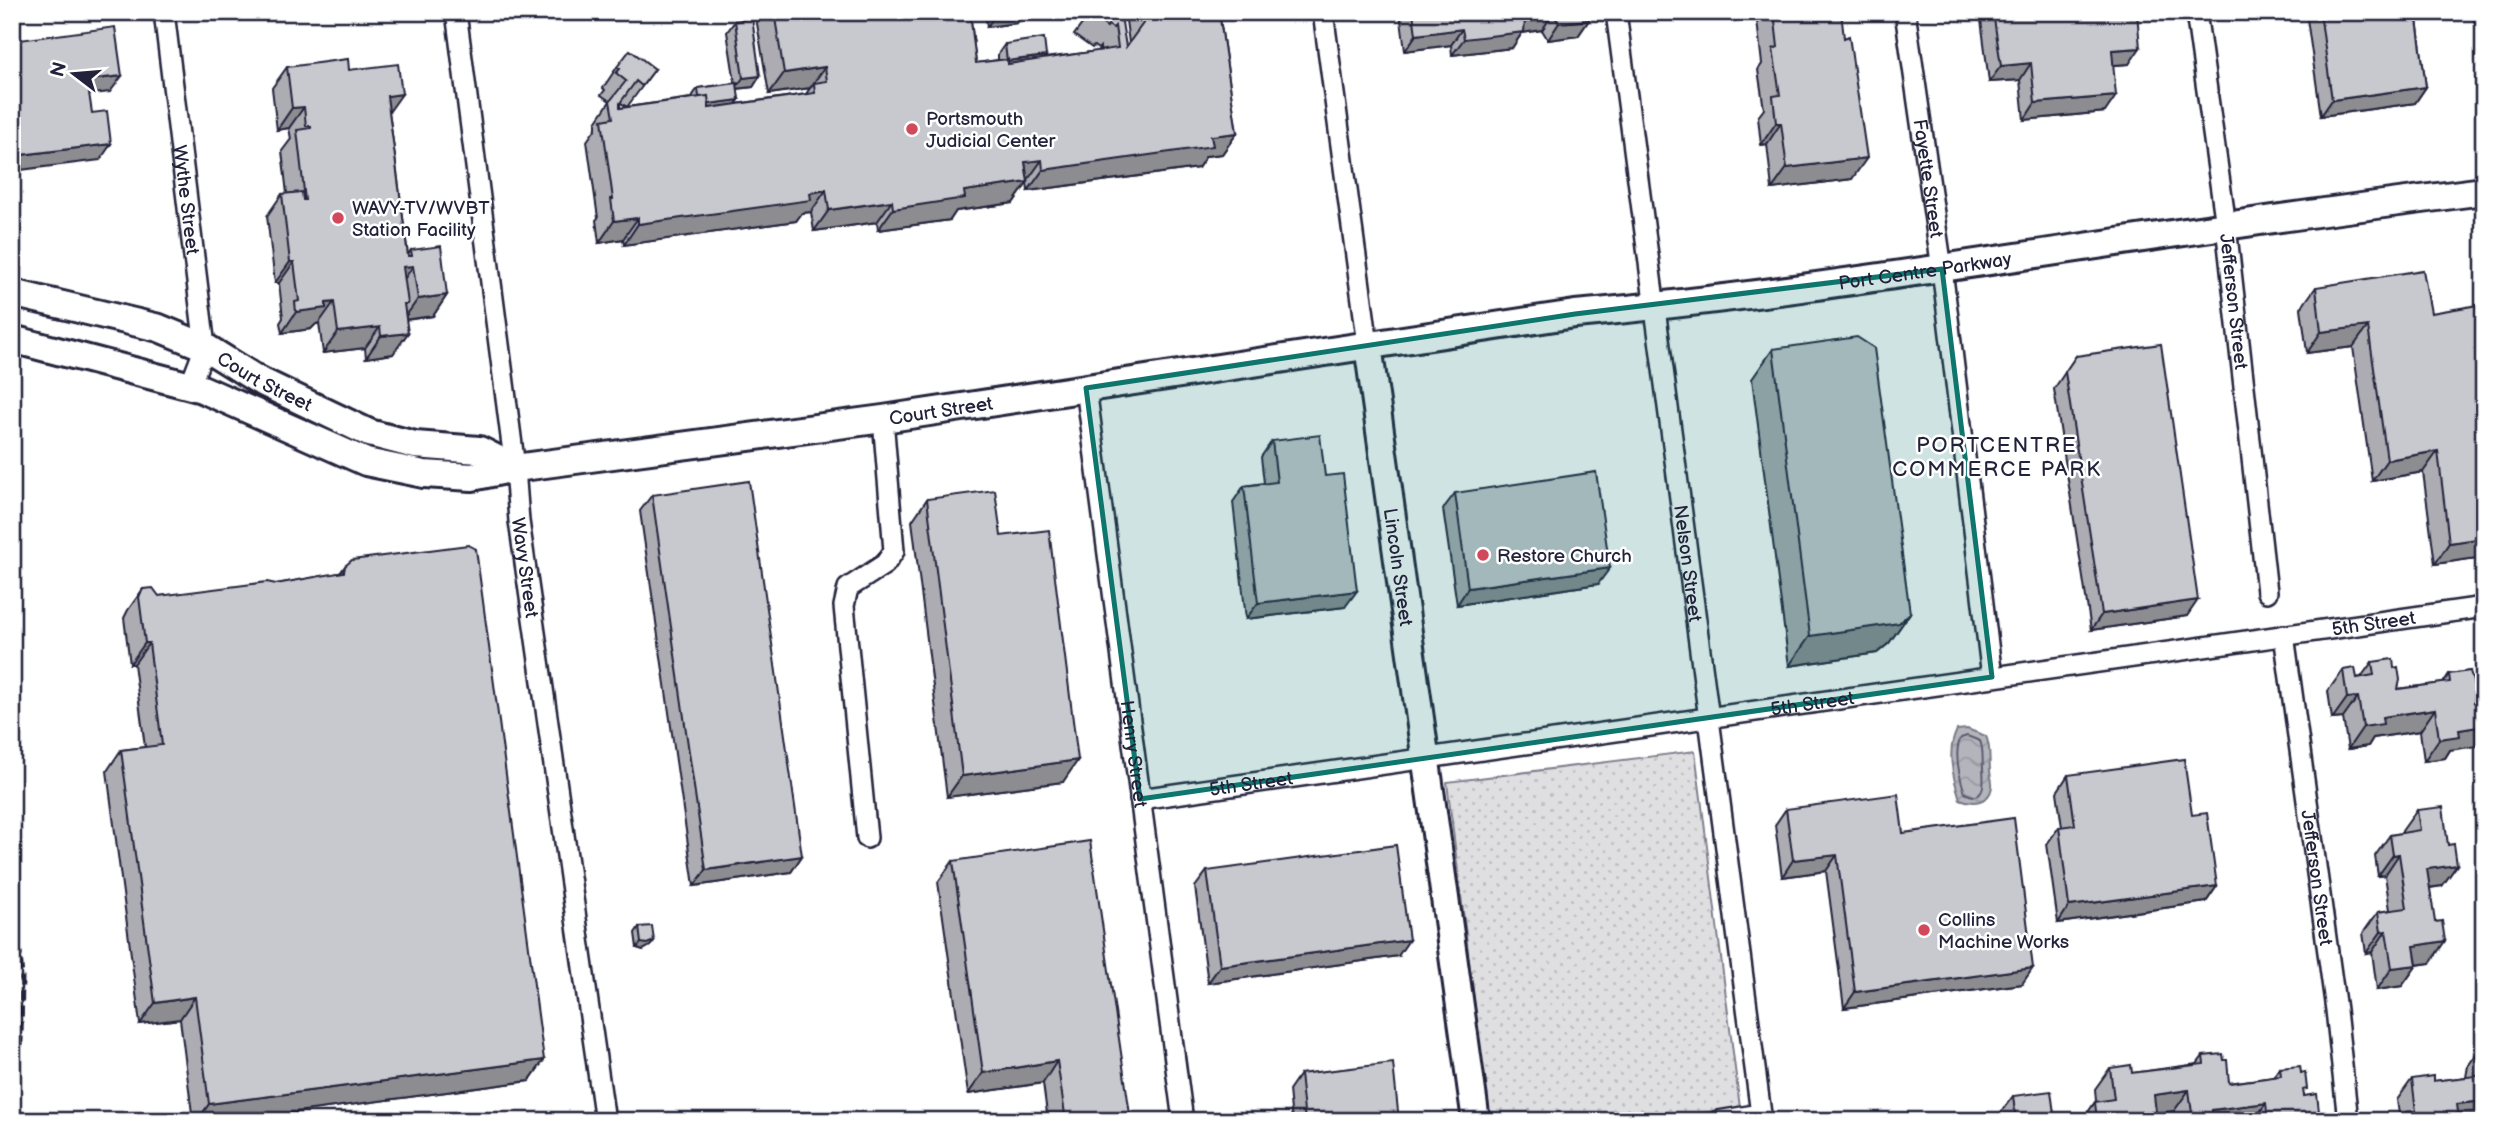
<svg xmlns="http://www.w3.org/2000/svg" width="2496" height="1133" font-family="'Balsamiq Sans',sans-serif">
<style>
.grass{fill:url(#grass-dots);stroke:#80808e;stroke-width:2}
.water{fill:url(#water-waves);stroke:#7a7a88;stroke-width:2}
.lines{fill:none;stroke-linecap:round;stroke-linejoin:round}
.shore{stroke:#5c5c6f;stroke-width:2}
.street-casing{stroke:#22223b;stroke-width:24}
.secondary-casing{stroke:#22223b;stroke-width:32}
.street{stroke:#fff;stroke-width:19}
.secondary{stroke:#fff;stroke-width:26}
.rail{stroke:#22223b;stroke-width:5;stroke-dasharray:10 5;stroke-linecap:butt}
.wall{fill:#acacb2;stroke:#22223b;stroke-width:2;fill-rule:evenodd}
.shaded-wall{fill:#8c8c91;stroke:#22223b;stroke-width:2}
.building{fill:#c8c8cf;stroke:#22223b;stroke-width:2}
.marked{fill:#0f766e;fill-opacity:0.2;stroke:#0f766e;stroke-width:5;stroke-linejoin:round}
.poi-dot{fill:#d1495b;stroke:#fff;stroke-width:2.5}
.labels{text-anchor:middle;stroke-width:5;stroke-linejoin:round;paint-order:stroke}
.poi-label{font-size:19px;fill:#22223b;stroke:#fff;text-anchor:start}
.street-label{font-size:19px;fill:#22223b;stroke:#fff}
.neighbourhood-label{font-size:21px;letter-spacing:2px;fill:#22223b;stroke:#fff}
</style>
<defs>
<pattern id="grass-dots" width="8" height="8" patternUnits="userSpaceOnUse" patternTransform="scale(1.75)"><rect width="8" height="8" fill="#dfdfe2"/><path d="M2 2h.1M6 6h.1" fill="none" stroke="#bfbfc3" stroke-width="1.8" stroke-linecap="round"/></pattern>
<pattern id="water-waves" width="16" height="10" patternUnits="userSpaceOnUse" patternTransform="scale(1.75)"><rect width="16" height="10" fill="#b4b4bc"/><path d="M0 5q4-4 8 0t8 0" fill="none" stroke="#9a9aa2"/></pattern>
</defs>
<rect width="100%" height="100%" fill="#fff"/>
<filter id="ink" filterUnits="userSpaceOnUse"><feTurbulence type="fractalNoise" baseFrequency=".0143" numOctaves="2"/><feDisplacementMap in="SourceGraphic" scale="14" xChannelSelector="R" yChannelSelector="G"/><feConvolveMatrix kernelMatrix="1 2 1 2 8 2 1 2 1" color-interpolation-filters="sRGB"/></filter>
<g filter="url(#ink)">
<!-- grass -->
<path class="grass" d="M1695 751 1740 1108 1641 1121H1489L1447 782Z"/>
<!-- water -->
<path class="water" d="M1967 729 1986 736C1991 748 1989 757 1990 770 1990 775 1993 782 1992 787 1989 804 1972 804 1960 799 1953 777 1946 751 1957 730Z"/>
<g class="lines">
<!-- shore -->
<path class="shore" d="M1967 736 1980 741C1984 750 1982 759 1983 769 1984 781 1986 804 1965 793 1960 778 1953 752 1961 738Z"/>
<defs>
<g id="street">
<path id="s1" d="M164 12 205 347 190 386"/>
<path id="s2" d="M456 12 515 468 519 521 605 1121"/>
<path d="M1323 12 1368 345"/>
<path id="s3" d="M1616 12 1761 1114 1718 1121"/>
<path id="s4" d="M1905 12 1942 269 1992 677"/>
<path id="s5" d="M2196 12 2226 226 2267 592"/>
<path d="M2483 12 2484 16"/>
<path id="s6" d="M1086 388 1183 1121"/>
<path id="s7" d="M2284 635 2336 1010 2348 1121"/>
<path id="s8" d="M1140 799 2484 607"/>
<path d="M867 838 844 606 848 588 885 564 894 551 883 419"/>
</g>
<g id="secondary">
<path id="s9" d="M12 293 159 328 205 347 258 380 369 433 415 445 479 450 515 468"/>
<path id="s10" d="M12 339 202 389 366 462 424 474 472 477 515 468 883 419 1575 314C1793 294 2009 257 2226 226 2312 213 2398 202 2484 191"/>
<path id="s11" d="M1368 345 1476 1121"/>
</g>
</defs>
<!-- street casing -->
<use href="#street" class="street-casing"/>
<!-- secondary casing -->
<use href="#secondary" class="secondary-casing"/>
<!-- street -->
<use href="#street" class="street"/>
<!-- secondary -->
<use href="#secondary" class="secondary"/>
<!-- rail -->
<path class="rail" d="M12 872 22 976 21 1040 12 1114"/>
</g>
<!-- wall -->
<path class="wall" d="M755 12H970L976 63 998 60V54L1005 44 1044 58 1100 51V47L1098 49 1094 46 1092 48 1074 35 1091 12H1219L1237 133 1222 154 1206 156 1198 168 1028 191 1027 183 1013 203 956 211 950 220 878 230 877 222 814 231 811 212 802 213 796 221 624 245 623 239 599 243 596 220 598 218 587 141 596 128V122L610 101 601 95 605 90 603 88 617 67 655 69 627 107 621 103 620 105V108L691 98 698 88 735 83 727 32 735 21 760 76 753 87 737 89 739 100 736 104 806 94 810 88 769 94ZM1125 13 1129 43 1126 47 1120 20Z
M985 12H1024L1017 23 987 27Z
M1400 12H1588L1589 20 1578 36 1548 40 1542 30 1522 33 1512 48 1452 55 1451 45 1405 51Z
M1756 12H1841L1852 179 1772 189 1767 144 1761 145 1758 117 1764 109 1758 70 1762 64Z
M1980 12H2137L2129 64 2113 65 2105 112 2024 120 2020 80 1989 82Z
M2306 12H2416L2426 87 2415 103 2321 116Z
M287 67 349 70 389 112 408 255 411 250 447 295 433 316 406 320 393 354 366 358 365 348 323 353 319 323 316 324 311 329 282 333 280 323 283 318 279 283H275L267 216 282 194H287L282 151 291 139 289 128 277 130 272 88Z
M2316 287 2431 313 2484 557 2435 564 2423 472 2372 481 2353 347 2307 353 2301 308Z
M1773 349 1910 613 1889 643 1877 653 1789 666 1752 379Z
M2076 356 2187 616 2091 630 2054 389Z
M1272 441 1325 476 1345 607 1246 619 1233 502 1244 486 1264 483 1261 457Z
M1455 493 1598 584 1457 605 1443 509Z
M652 495 802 856 791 872 694 886 640 511Z
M927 499 1001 536 1063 782 947 797 912 521Z
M345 566 544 1060 529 1081 229 1121H193L180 1019 140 1024 107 771 121 750 145 747 134 664H130L124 618 128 610 143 589 159 596 276 584 340 573Z
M2372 662 2398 689 2443 683 2449 674 2470 671 2450 750 2445 758 2424 761 2420 731 2373 738 2368 746 2348 749 2343 718 2332 719 2328 691 2343 670 2357 678 2361 677Z
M2068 775 2192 815 2217 886 2206 902 2058 923 2047 844 2059 827H2062L2057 792Z
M1786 809 2022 984 1844 1008 1826 871 1782 877 1775 825Z
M2417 810 2448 845 2457 865 2442 886 2430 888V963L2417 965 2402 986 2377 990 2372 952 2366 953 2363 933 2378 912 2390 910 2385 875 2378 876 2375 856 2390 835 2402 833V831Z
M953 861 1131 1121H1048L1043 1083 968 1094 938 882Z
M1207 871 1398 956 1208 983 1195 887Z
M639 927 654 941 650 946 643 950 637 948 635 933Z
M2483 1045H2484V1121H2400L2397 1100 2412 1079 2433 1081 2466 1077 2468 1066Z
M2203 1056 2224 1060 2229 1083 2274 1077 2280 1068 2304 1094V1096L2320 1121H2175L2174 1111 2156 1113 2157 1121H2082L2095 1102 2096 1101 2095 1089 2110 1068 2132 1073 2197 1064Z
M1300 1074 1399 1121H1292L1289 1090Z
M2013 1096 2055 1121H2002L2001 1112Z"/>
<!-- shaded-wall -->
<path class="shaded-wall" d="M997 12H1024L1017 23 987 27Z
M1553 14 1542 30 1522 33 1512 48 1452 55 1464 39 1525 19Z
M1589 20 1578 36 1548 40 1559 23Z
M1462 29 1451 45 1405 51 1416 35Z
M2140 48 2129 64 2100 66 2112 50Z
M1046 56 1039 67 1000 72 1007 61Z
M2031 63 2020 80 1989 82 2001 66Z
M825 67 810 88 769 94 784 73Z
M122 76 110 92 76 96 87 80Z
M760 76 753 87 735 89 743 78Z
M2426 87 2415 103 2321 116 2332 100Z
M402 94 387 115V96Z
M2116 96 2105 112 2024 120 2035 103Z
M739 100 731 111 692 116 700 105Z
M304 107 289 128 277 130 292 108Z
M1776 123H1781L1767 144 1761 145Z
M1237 133 1222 154 1206 156 1198 168 1028 191 1043 170 1211 136Z
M111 144 100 160 12 171V156Z
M1867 158 1852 179 1772 189 1787 168Z
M1042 160 1027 181 1025 162Z
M1028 182 1013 203 956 211 950 220 878 230 893 209 964 191Z
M826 190 811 212 802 213 796 221 624 245 638 224Z
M892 201 877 222 814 231 829 210Z
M638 218 623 239 599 243 614 221Z
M290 262H294L279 283H275Z
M413 266 399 287 403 267Z
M447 295 433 316 403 320 418 299Z
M334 302 319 323 316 324 311 329 282 333 296 312 326 303Z
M2368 326 2353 347 2307 353 2321 332Z
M380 327 365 348 323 353 338 332Z
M408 333 393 354 366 358 381 336Z
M2438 451 2423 472 2372 481 2387 460Z
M2484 538V557L2435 564 2449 543Z
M1610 568 1598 584 1457 605 1468 588Z
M1357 591 1345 607 1246 619 1258 603Z
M2198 600 2187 616 2091 630 2102 614Z
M1910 613 1889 643 1877 653 1789 666 1810 636Z
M145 643H149L134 664H130Z
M2358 697 2343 718 2332 719 2347 698Z
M2435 709 2420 731 2373 738 2368 746 2348 749 2363 727 2382 717Z
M2484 726V745L2450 750 2445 758 2424 761 2439 739 2459 730Z
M1078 760 1063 782 947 797 962 776Z
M2399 854 2385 875 2378 876 2393 855Z
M1837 855 1826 871 1782 877 1793 860Z
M802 856 791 872 694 886 706 870Z
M2457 865 2442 886 2412 890 2427 869Z
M2217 886 2206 902 2058 923 2069 906Z
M2386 931 2372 952 2366 953 2381 932Z
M1409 940 1398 956 1208 983 1220 966Z
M654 941 650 946 643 950 637 948 641 943Z
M2445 941 2430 963 2399 967 2414 946Z
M2417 965 2402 986 2377 990 2392 968Z
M2033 968 2022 984 1844 1008 1855 992Z
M195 997 180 1019 140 1024 155 1003Z
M544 1060 529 1081 229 1121H197L209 1104Z
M1057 1061 1043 1083 968 1094 983 1073Z
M2189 1090 2174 1111 2139 1116 2154 1095Z
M2484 1101V1121H2446L2457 1104Z
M2266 1103 2254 1121H2193L2212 1110Z
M2305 1117 2302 1121H2287L2288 1119Z"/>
<!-- building -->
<path class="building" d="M774 12H970L976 63 1008 59V64L1118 48 1115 26 1113 28 1108 25 1107 27 1089 14 1091 12H1125L1119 20 1122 22 1126 47 1144 22 1142 12H1219L1237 133 1211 136 1213 146 1043 170 1042 160 1025 162 1028 182 964 191 965 198 893 209 892 201 829 210 826 190 810 193 811 200 638 224V218L614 221 611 199H613L602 120 613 118 610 101 626 81 616 73 620 69 617 67 630 50 655 69 642 86 636 81 620 103V108L708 96 709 108 815 93 814 83 827 81 825 67 784 73Z
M1413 12H1588L1589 20 1559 23 1553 14 1525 19 1524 32 1464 39 1462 29 1416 35Z
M1774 12H1841L1844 38 1849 36 1867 158 1787 168 1781 123H1776L1773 96 1780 95 1773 49 1778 47Z
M1993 12H2137L2140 48 2112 50 2116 96 2035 103 2031 63 2001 66Z
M2320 12H2416L2426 87 2332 100Z
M752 18 760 76 743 78 735 21Z
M115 27 122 76 87 80 92 113 107 111 111 144 12 156V41Z
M1044 38 1046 56 1007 61 1005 44Z
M348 59 349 70 398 64 402 94 387 96 408 256H412L411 250 441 246 447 295 418 299 413 266 403 267 408 304H404L408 333 381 336 380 327 338 332 334 302 326 303V308L296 312 295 302 299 301 294 262H290L282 194 302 192 303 200H305L297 130 311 128V126H306L304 107 292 108 287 67Z
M737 83 739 100 709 104 708 96 699 97 698 88Z
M2423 270 2431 313 2484 304V538L2449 543 2438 451 2387 460 2368 326 2321 332 2316 287Z
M1857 337 1874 348 1910 613 1899 623 1810 636 1773 349Z
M2161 344 2198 600 2102 614 2065 372 2076 356Z
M1320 435 1325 476 1343 474 1357 591 1258 603 1244 486 1277 482 1272 441Z
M1596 472 1610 568 1468 588 1455 493Z
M749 481 802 856 706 870 652 495Z
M995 490 1001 536 1049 530 1078 760 962 776 927 499Z
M468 545 476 549 544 1060 209 1104 195 997 155 1003 121 750 162 745 149 643H145L139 597 143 589 153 588 159 596 267 582 276 584 344 572 345 566 352 560Z
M2393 659 2394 668 2398 667 2400 680 2398 689 2450 682 2449 674 2470 671 2476 692 2474 702 2484 701V726L2459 730 2460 736 2439 739 2435 709 2382 717 2383 724 2363 727 2358 697 2347 698 2343 670 2355 668 2357 678 2374 675 2372 662Z
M2184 759 2192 815 2207 813 2217 886 2069 906 2059 827 2075 825 2068 775Z
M1898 794 1903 833 2014 818 2033 968 1855 992 1837 855 1793 860 1786 809Z
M2443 807 2448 845 2454 844 2457 865 2427 869 2435 922 2442 921 2445 941 2414 946 2417 965 2392 968 2386 931 2381 932 2378 912 2407 908 2399 854 2393 855 2390 835 2420 830 2417 810Z
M1090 841 1131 1121H1066L1057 1061 983 1073 953 861Z
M1396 845 1409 940 1220 966 1207 871Z
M652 926 654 941 647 944 641 943 639 927Z
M2483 1045H2484V1068L2480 1055Z
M2223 1054 2224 1060H2227L2229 1083 2281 1076 2280 1068 2300 1066 2301 1073 2305 1072 2307 1089 2303 1090 2304 1096 2317 1094 2320 1121H2305V1117L2288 1119 2289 1121H2268L2266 1103 2212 1110V1118L2193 1121 2189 1090 2154 1095 2157 1121H2097L2095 1102 2114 1099 2110 1068 2131 1065 2132 1073 2204 1064 2203 1056Z
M1393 1063 1399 1121H1305L1300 1074Z
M2484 1075V1101L2457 1104 2459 1121H2407L2406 1112 2416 1111 2412 1079 2433 1076V1081Z
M2051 1091 2055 1121H2016L2013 1096Z"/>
</g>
<!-- marked area -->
<path class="marked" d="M1942 269 1992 677 1140 799 1086 388 1575 314Z"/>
<!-- markers -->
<g class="poi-dot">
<circle cx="912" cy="129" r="7"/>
<circle cx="338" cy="218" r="7"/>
<circle cx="1483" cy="555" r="7"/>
<circle cx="1924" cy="930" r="7"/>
</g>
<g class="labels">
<!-- poi labels -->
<g class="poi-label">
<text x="926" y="125">Portsmouth<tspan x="926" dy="22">Judicial Center</tspan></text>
<text x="352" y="214">WAVY-TV/WVBT<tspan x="352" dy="22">Station Facility</tspan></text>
<text x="1497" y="562">Restore Church</text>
<text x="1938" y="926">Collins<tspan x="1938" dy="22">Machine Works</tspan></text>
</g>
<!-- street labels -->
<g class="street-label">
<text dy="7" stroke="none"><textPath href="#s4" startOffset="168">Fayette Street</textPath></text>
<text dy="7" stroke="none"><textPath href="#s1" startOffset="189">Wythe Street</textPath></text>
<text dy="7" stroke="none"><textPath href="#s10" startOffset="1951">Port Centre Parkway</textPath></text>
<text dy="7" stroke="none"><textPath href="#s5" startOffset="292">Jefferson Street</textPath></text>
<text dy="7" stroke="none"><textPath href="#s9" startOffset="270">Court Street</textPath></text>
<text dy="7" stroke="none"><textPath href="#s10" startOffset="957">Court Street</textPath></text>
<text dy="7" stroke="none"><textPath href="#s3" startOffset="556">Nelson Street</textPath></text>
<text dy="7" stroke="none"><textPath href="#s2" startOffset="560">Wavy Street</textPath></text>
<text dy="7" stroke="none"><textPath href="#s11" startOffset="224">Lincoln Street</textPath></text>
<text dy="7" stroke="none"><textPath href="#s8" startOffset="1246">5th Street</textPath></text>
<text dy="7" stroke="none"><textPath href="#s8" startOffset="679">5th Street</textPath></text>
<text dy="7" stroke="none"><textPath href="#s6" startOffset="369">Henry Street</textPath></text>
<text dy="7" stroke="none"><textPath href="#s8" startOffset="112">5th Street</textPath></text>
<text dy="7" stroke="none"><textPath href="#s7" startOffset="245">Jefferson Street</textPath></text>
</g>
<!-- neighbourhood labels -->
<g class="neighbourhood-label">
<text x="1997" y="452">PORTCENTRE<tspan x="1997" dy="24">COMMERCE PARK</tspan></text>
</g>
</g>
<!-- margin -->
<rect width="2496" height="1133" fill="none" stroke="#fff" stroke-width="42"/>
<rect x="21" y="21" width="2454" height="1091" fill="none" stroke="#22223b" stroke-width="2.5" filter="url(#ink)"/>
<!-- north arrow -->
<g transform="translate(74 74) rotate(286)" stroke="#ffffff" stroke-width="5" paint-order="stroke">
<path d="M0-5L12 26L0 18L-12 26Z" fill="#22223b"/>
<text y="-10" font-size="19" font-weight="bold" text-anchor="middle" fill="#22223b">N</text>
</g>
</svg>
